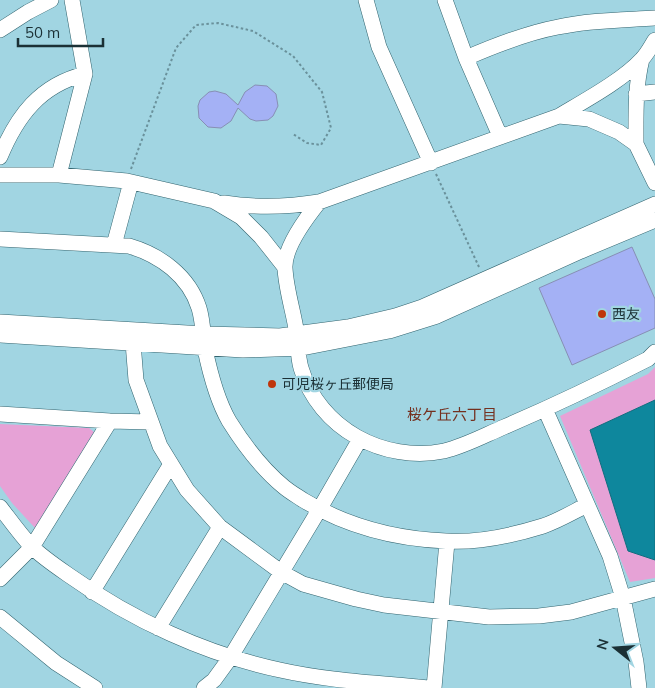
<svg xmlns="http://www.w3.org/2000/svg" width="655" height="688" font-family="Mulish,'Noto Sans JP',sans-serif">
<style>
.green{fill:#e6a2d6}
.water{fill:#0e879d;stroke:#126d7e}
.building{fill:#a4b1f5;stroke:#878fb4}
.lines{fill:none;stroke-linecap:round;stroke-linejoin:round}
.minor-casing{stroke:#32646f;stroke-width:16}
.path{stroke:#6a919b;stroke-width:2;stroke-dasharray:2.5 2.5;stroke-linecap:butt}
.minor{stroke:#fff;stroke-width:15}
.poi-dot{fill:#bf360c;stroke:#a1d5e2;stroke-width:2}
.labels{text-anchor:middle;stroke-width:4.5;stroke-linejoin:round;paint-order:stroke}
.poi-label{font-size:14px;fill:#1b3035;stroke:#a1d5e2;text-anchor:start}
.neighbourhood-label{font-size:15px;fill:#74301f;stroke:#a1d5e2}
</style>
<rect width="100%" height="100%" fill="#a1d5e2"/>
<!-- green -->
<path class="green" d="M655 367V578L630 582 560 416 648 374Z
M0 424 89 428 94 432 35 528 12 503 0 486Z"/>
<!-- water -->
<path class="water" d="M655 400V560L628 551 590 430Z"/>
<!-- building -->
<path class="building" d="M255 85 267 86 276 94 278 106 273 116 268 120 256 121 250 119 238 108 231 121 221 128 208 127 199 118 198 106 200 100 209 92 215 91 226 94 238 105 245 92Z
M632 247 655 299V328L572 365 539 288Z"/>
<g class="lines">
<defs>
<path id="minor" d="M366 0 379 47 431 163
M445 0 466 58 500 136
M0 30 28 12 51 0
M655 40C651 46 647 54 642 59 623 80 584 101 559 116L319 202C307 217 284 247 285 268 286 290 294 313 297 335 298 346 298 358 301 368 319 429 384 463 444 451 465 446 485 435 504 427 553 406 601 383 648 359L655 352
M466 58C496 45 526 33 558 27 590 20 623 20 655 18
M636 94 655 92
M559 116 589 119 619 132 636 144 655 183
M636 144C636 115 635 87 642 59
M0 157C17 116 40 85 85 74
M0 175H59L127 181 214 201 241 217 261 237 284 266
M59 175 85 74 72 0
M224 203C256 208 288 207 319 202
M0 239 129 246C160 255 189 276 199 308 203 321 203 336 205 349 210 373 217 400 229 421 244 445 262 469 284 487 290 492 297 496 303 500 346 526 396 539 446 541 476 543 514 535 543 526 558 521 573 512 587 505
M114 245 131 182
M0 322 204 334 280 336 348 327 395 316 422 307 655 204
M132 330 136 380 160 446 187 490 220 527 281 572 303 584 356 599 384 605 489 617 539 616 571 612 655 589
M0 335 243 350 302 348 389 331 437 316 581 251 655 220
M545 409 610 556 623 598 636 662 639 688
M0 414 110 421 151 422
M0 507C10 520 20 534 31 546 42 557 57 567 70 576 132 620 205 654 280 670 329 681 379 683 428 688
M0 579 32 547 110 421
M92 592 171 464
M0 617 56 663 95 688
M158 628 220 527
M204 688 214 680 230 658 319 510 360 439
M434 688 447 542"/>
</defs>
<!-- minor casing -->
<use href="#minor" class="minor-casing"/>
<!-- path -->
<path class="path" d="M131 169 176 48 196 25 218 23 253 31 293 56 322 92 331 128 321 145 307 143 293 134
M436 174 479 267"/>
<!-- minor -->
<use href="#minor" class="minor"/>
</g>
<!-- markers -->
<g class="poi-dot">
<circle cx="602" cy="314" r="5"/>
<circle cx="272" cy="384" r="5"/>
</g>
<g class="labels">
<!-- poi labels -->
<g class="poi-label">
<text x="612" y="319">西友</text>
<text x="282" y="389">可児桜ヶ丘郵便局</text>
</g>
<!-- neighbourhood labels -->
<g class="neighbourhood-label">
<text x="452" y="420">桜ケ丘六丁目</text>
</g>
</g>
<!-- north arrow -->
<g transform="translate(615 648) rotate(287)" stroke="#a1d5e2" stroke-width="4" paint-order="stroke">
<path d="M0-4L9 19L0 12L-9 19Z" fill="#1b3035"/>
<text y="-8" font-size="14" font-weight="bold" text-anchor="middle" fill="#1b3035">N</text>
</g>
<!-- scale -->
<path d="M18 38v8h85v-8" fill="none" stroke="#1b3035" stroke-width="2.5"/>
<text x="25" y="38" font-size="15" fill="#1b3035" stroke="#a1d5e2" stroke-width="4" paint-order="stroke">50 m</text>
</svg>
